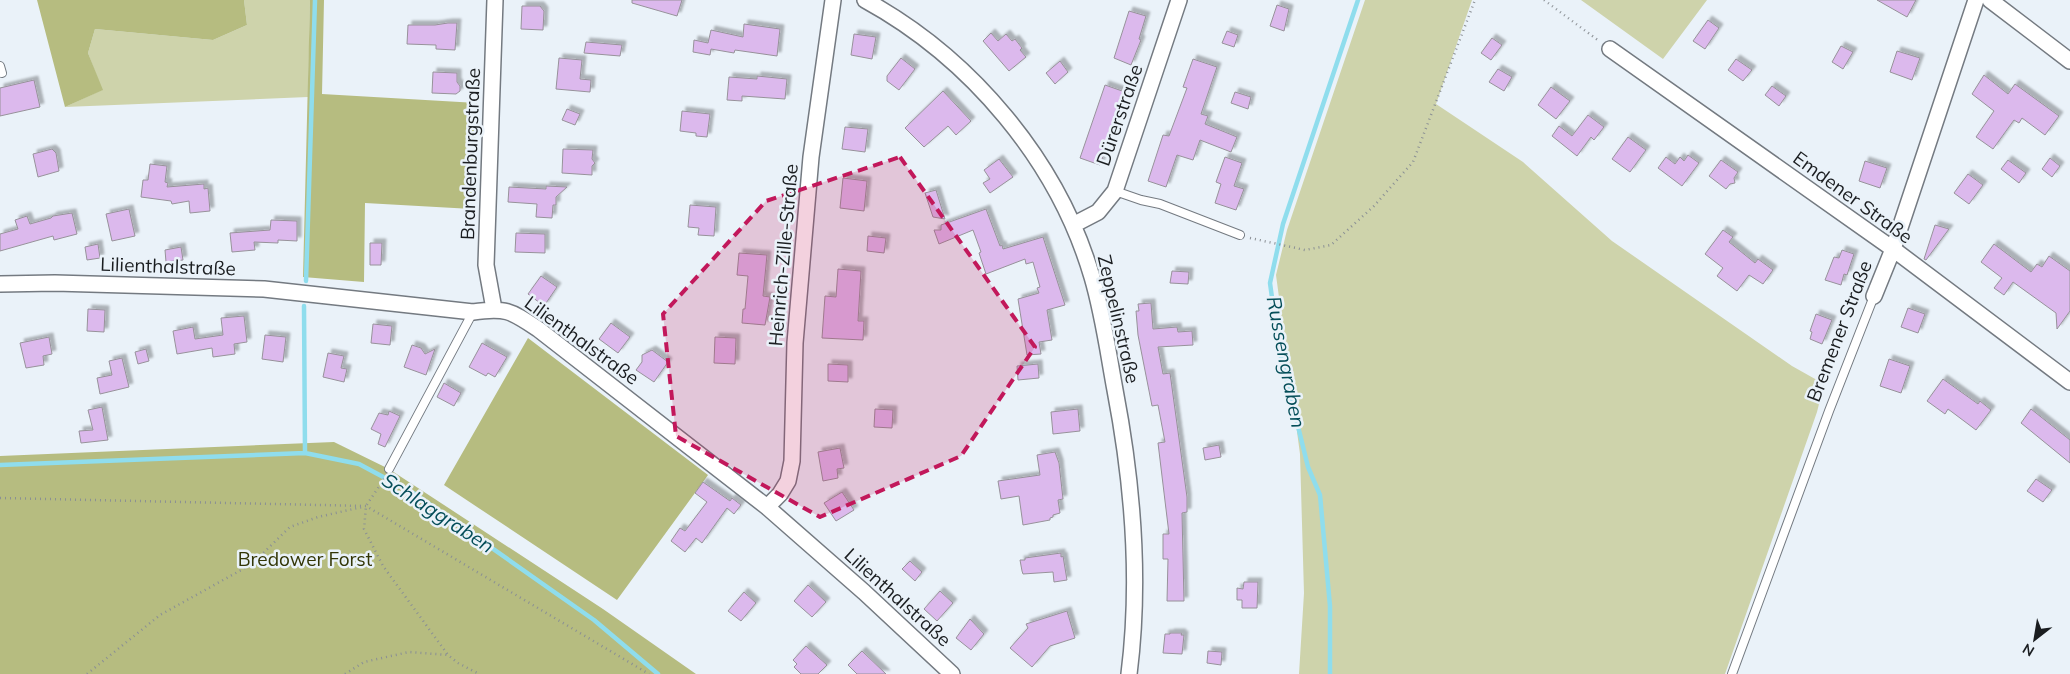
<svg xmlns="http://www.w3.org/2000/svg" width="2070" height="674" font-family="Mulish,sans-serif">
<style>
.green{fill:#ced3ab}
.forest{fill:#b6bc80}
.lines{fill:none;stroke-linecap:round;stroke-linejoin:round}
.stream{stroke:#8fdded;stroke-width:4.5}
.building{fill:#dcb9ed;stroke:#97929a;filter:url(#shadow)}
.lane-casing{stroke:#747a81;stroke-width:10}
.street-casing{stroke:#747a81;stroke-width:18}
.path{stroke:#8a8f94;stroke-width:2.5;stroke-dasharray:1 4;stroke-linecap:butt}
.lane{stroke:#fff;stroke-width:8}
.street{stroke:#fff;stroke-width:15}
.marked{fill:#c2185b;fill-opacity:0.2;stroke:#c2185b;stroke-width:4;stroke-dasharray:10 6;stroke-linejoin:round}
.labels{text-anchor:middle;stroke-width:5;stroke-linejoin:round;paint-order:stroke}
.street-label{font-size:19px;fill:#1a1d20;stroke:#eaf2f9}
.park-label{font-size:19px;fill:#333606;stroke:#eaf2f9}
.water-label{font-size:20px;font-style:italic;fill:#054e59;stroke:#eaf2f9}
</style>
<defs>
<filter id="shadow"><feDropShadow dx="4" dy="-4" stdDeviation="1" flood-color="#0004"/></filter>
</defs>
<rect width="100%" height="100%" fill="#eaf2f9"/>
<!-- green -->
<path class="green" d="M244 0H310L308 97 65 107 102 90 88 53 95 29 213 40 247 25Z
M1365 0H1472L1436 104 1523 162 1612 241 1792 366 1824 384 1817 412 1725 674H1299L1304 593 1300 454 1276 275 1287 230Z
M1581 0H1707L1663 59Z"/>
<!-- forest -->
<path class="forest" d="M37 0H244L247 25 213 40 95 29 88 53 103 90 65 107Z
M310 0H324L322 94 477 103 472 209 365 203 364 282 303 277Z
M528 338 708 475 617 600 444 485Z
M334 442 389 469 603 609 696 674H0V456Z"/>
<g class="lines">
<!-- stream -->
<path class="stream" d="M306 281 315 0
M304 306 305 453
M0 465 305 453 359 464 415 494 594 620 658 674
M1330 674V606L1320 495 1308 467 1279 349 1270 283 1283 224 1358 0"/>
</g>
<!-- building -->
<path class="building" d="M632 0H682L677 16 632 3Z
M1877 0H1916L1907 17Z
M1277 5 1289 9 1284 31 1270 26Z
M522 6H540L544 11 543 30 521 29Z
M1129 11 1146 16 1139 39 1141 40 1131 65 1114 58Z
M1708 20 1719 28 1705 49 1693 41Z
M448 23H457L455 50 436 49V45L407 44 408 25H435Z
M744 24 780 29 777 56 735 50 734 53 711 49 710 55 693 52 694 40 708 43 711 30 743 37Z
M1227 31 1238 35 1234 47 1222 43Z
M991 33 998 41 1006 34 1012 41 1015 39 1022 48 1020 50 1026 57 1009 71 983 41Z
M854 34 876 37 872 59 851 55Z
M1492 38 1502 45 1491 60 1481 53Z
M586 42 622 45 620 56 584 53Z
M1841 46 1853 52 1843 69 1832 62Z
M1897 51 1920 58 1912 80 1890 72Z
M559 58 582 60 580 79 591 80 590 92 556 89Z
M901 58 915 69 899 90 887 81V76Z
M1193 59 1217 67 1201 114 1208 116 1205 124 1237 137 1231 152 1200 140 1193 160 1177 155 1166 187 1148 181 1163 135 1169 136 1187 88 1183 87Z
M1736 59 1752 70 1743 81 1728 70Z
M1060 61 1068 72 1055 84 1046 73Z
M1498 69 1512 77 1504 91 1489 82Z
M433 72 457 73V82L460 86V91L456 94 432 93Z
M1984 75 2008 94 2015 84 2059 116 2045 135 2022 118 2019 123 2014 120 1993 149 1976 137 1994 111 1972 94Z
M757 76 787 79 785 99 742 96V101L727 100 729 77 757 79Z
M34 80 40 107 0 116V88Z
M1105 85 1125 92 1100 165 1080 158Z
M1772 86 1786 96 1779 106 1765 95Z
M1551 87 1570 101 1556 119 1538 105Z
M943 91 971 121 956 135 948 126 924 147 905 128Z
M1235 92 1251 97 1248 109 1231 103Z
M567 109 580 114 575 125 562 120Z
M682 111 710 114 707 137 696 136V133L680 131Z
M1588 115 1604 127 1594 140 1591 137 1577 156 1552 136 1559 126 1572 136Z
M845 127 868 129 865 152 842 149Z
M1628 137 1646 150 1630 172 1612 159Z
M52 149 56 153 59 171 38 177 33 154Z
M563 149 593 150 592 159 595 163 592 166V175L562 173Z
M1688 155 1699 163 1682 186 1658 168 1666 157 1675 164 1680 157 1684 161Z
M1225 157 1242 163 1234 186 1244 189 1236 210 1215 203 1221 184 1216 182Z
M2050 158 2060 166 2052 177 2042 169Z
M999 159 1013 177 990 193 983 183 990 179 984 170Z
M1721 160 1738 172 1734 178 1735 183 1730 184 1726 189 1709 176Z
M2008 160 2026 173 2019 183 2001 169Z
M1865 161 1887 168 1880 188 1859 181Z
M150 164 167 166 165 182 168 183 167 187 204 184V189L208 188 210 211 190 213 189 201 172 204 171 201 141 197 143 180H148Z
M1968 174 1983 185 1969 204 1954 193Z
M843 178 867 181 864 211 840 208Z
M546 186 567 187 556 197V205H553L552 218 536 217 537 204 508 202 509 187 546 189Z
M936 190 945 219 933 217 925 193Z
M690 205 716 207 714 236 698 235 699 228 688 227Z
M129 209 135 236 112 241 106 214Z
M986 209 1000 246 1002 245 1003 249 1043 237 1065 305 1047 310 1052 340 1039 342 1041 354 1027 355 1018 299 1039 293 1037 288 1040 287 1033 262 1026 264 1025 259 986 274 979 253 981 252 973 230 939 244 934 230H941V225Z
M72 213 77 234 54 240 53 236 0 251V234L18 229 15 220 27 216 30 224 51 218 53 216Z
M271 220 297 221V241L278 240V243L254 242 255 250 232 252 230 233 270 230Z
M1935 225 1949 229 1926 260 1924 259Z
M1723 230 1733 237 1729 242 1755 263 1758 259 1773 270 1763 284 1749 275 1737 291 1717 276 1723 268 1705 254Z
M516 233 545 234V253L515 252Z
M868 236 886 238 884 253 867 251Z
M370 243H382L381 265H370Z
M98 244 100 258 87 260 85 247Z
M1994 244 2031 272 2037 264 2042 267 2049 256 2070 271V311L2057 329 2056 313 2013 282 2004 295 1994 288 2002 278 1981 262Z
M181 247 183 260 166 262 165 250Z
M1842 250 1854 254 1847 275 1844 274 1841 285 1825 280 1834 257 1839 258Z
M739 253 767 255 763 296 770 297 765 325 742 323 743 309H745L748 276 737 275Z
M838 269 861 271 858 321H864L863 340 822 338 825 296 836 297Z
M1172 271 1189 272 1188 284 1170 283Z
M541 276 557 287 544 306 528 294Z
M1151 303 1153 329 1177 327 1178 332 1192 331 1193 345 1158 347 1163 374 1170 373 1187 497V512L1182 513 1184 601H1167L1168 559H1163V534H1169L1158 443 1165 442 1158 405 1152 406 1138 335 1136 311H1139L1138 304Z
M1908 308 1925 314 1918 333 1901 327Z
M88 309 105 310 104 332 87 331Z
M1816 314 1832 320 1822 344 1810 339 1812 332 1810 331Z
M244 316 247 342 234 344 235 354 213 357 212 348 177 354 173 331 193 327 195 339 223 335 221 318Z
M611 323 630 337 618 353 599 339Z
M373 324 392 326 390 345 371 343Z
M265 335 286 337 283 362 262 359Z
M49 337 52 354 43 356 44 365 26 368 20 343Z
M715 337 736 338 735 364 714 363Z
M482 343 507 357 495 377 488 373 486 376 469 367Z
M412 345 421 348 425 354 435 349 426 375 404 367Z
M146 349 149 361 138 364 135 352Z
M652 350 668 362 654 382 636 370 642 362V355Z
M328 353 344 356 341 368 347 369 344 382 323 377Z
M122 358 129 387 100 394 97 378 112 375 109 361Z
M1889 359 1910 366 1901 393 1880 386Z
M828 364 848 365V382L828 381Z
M1038 364 1039 378 1018 380 1017 366Z
M1943 379 1978 404 1980 401 1991 410 1976 430 1948 409 1945 414 1927 401Z
M444 383 461 393 454 406 437 397Z
M102 407 108 440 81 443 79 431 93 430 88 410Z
M875 409 893 410 892 428 874 427Z
M1078 409 1080 431 1053 434 1051 412Z
M2031 409 2070 440V463L2021 423Z
M389 411 400 416 385 447 378 444 381 434 371 429 379 413 388 415Z
M1219 445 1221 457 1205 460 1203 448Z
M840 448 844 468 837 469 838 478 823 481 818 452Z
M1055 452 1059 463 1063 499 1058 500 1060 513 1053 515V517L1050 518V520L1023 525 1019 496 1001 499 998 481 1040 475 1037 455Z
M2036 479 2052 490 2043 502 2027 491Z
M703 482 730 501 732 498 741 505 734 514 727 508 702 543 696 538 685 552 671 541 680 528 685 531 707 502 695 493Z
M842 492 854 510 836 521 824 503Z
M1061 553V557L1063 556 1067 580 1054 582 1053 572 1023 574 1022 571 1020 560H1025V558Z
M910 561 922 572 915 581 902 569Z
M1244 582H1258L1257 608H1242V600H1237V588L1243 589Z
M808 585 826 602 812 617 794 601Z
M940 591 953 603 937 621 924 609Z
M744 592 756 603 741 621 728 611Z
M1067 611 1075 638 1050 646 1032 667 1010 648 1028 628 1026 624Z
M970 619 984 634 971 650 956 638Z
M1170 633H1182L1181 635H1184L1182 654 1163 653 1165 634H1170Z
M806 646 827 665 818 674H801L794 667 797 664 793 660Z
M862 651 886 674H857L848 665Z
M1208 651 1222 652 1221 665 1207 663Z"/>
<g class="lines">
<defs>
<path id="lane" d="M0 66 2 73
M1115 191 1141 200 1160 204 1240 235
M389 469 473 312
M1732 674 1829 411 1874 296"/>
<path id="street" d="M865 0C971 58 1058 161 1092 277 1103 314 1108 352 1115 390 1133 484 1141 579 1129 674
M1990 0 2070 61
M1610 49 1893 249 2070 382
M1073 225 1098 212 1115 191 1179 0
M0 284 55 283 264 289 473 312C506 307 511 311 538 329L767 507 864 592 952 674
M1874 296 1893 249 1976 0
M494 309 486 265 495 0
M767 507 780 494 788 481 792 461 795 343 811 157 833 0"/>
</defs>
<!-- lane casing -->
<use href="#lane" class="lane-casing"/>
<!-- street casing -->
<use href="#street" class="street-casing"/>
<!-- path -->
<path class="path" d="M1544 0 1599 41
M1250 238 1305 250 1331 245 1374 206 1413 162 1475 0
M384 479 366 506 364 529 383 566 448 655 458 663 479 674
M0 498 366 506 649 674
M87 674 160 615 252 564 290 527 318 517 362 507
M345 674 364 662 409 652 448 655"/>
<!-- lane -->
<use href="#lane" class="lane"/>
<!-- street -->
<use href="#street" class="street"/>
</g>
<!-- marked area -->
<path class="marked" d="M900 157 1035 347 961 456 820 517 676 436 663 314 766 201Z"/>
<g class="labels">
<!-- street labels -->
<g class="street-label">
<text transform="translate(1119 115) rotate(-71)" y="7">Dürerstraße</text>
<text transform="translate(470 154) rotate(-88)" y="7">Brandenburgstraße</text>
<text transform="translate(1853 197) rotate(36)" y="7">Emdener Straße</text>
<text transform="translate(783 255) rotate(-85)" y="7">Heinrich-Zille-Straße</text>
<text transform="translate(168 266) rotate(2)" y="7">Lilienthalstraße</text>
<text transform="translate(1119 319) rotate(77)" y="7">Zeppelinstraße</text>
<text transform="translate(1839 331) rotate(-69)" y="7">Bremener Straße</text>
<text transform="translate(582 340) rotate(36)" y="7">Lilienthalstraße</text>
<text transform="translate(898 597) rotate(42)" y="7">Lilienthalstraße</text>
</g>
<!-- park labels -->
<g class="park-label">
<text x="305" y="566">Bredower Forst</text>
</g>
<!-- water labels -->
<g class="water-label">
<text transform="translate(1286 362) rotate(79)" y="7">Russengraben</text>
<text transform="translate(438 513) rotate(33)" y="7">Schlaggraben</text>
</g>
</g>
<!-- north arrow -->
<g transform="translate(2035 639) rotate(211)" stroke="#eaf2f9" stroke-width="4" paint-order="stroke">
<path d="M0-4L9 19L0 12L-9 19Z" fill="#1a1d20"/>
<text y="-8" font-size="14" font-weight="bold" text-anchor="middle" fill="#1a1d20">N</text>
</g>
</svg>
